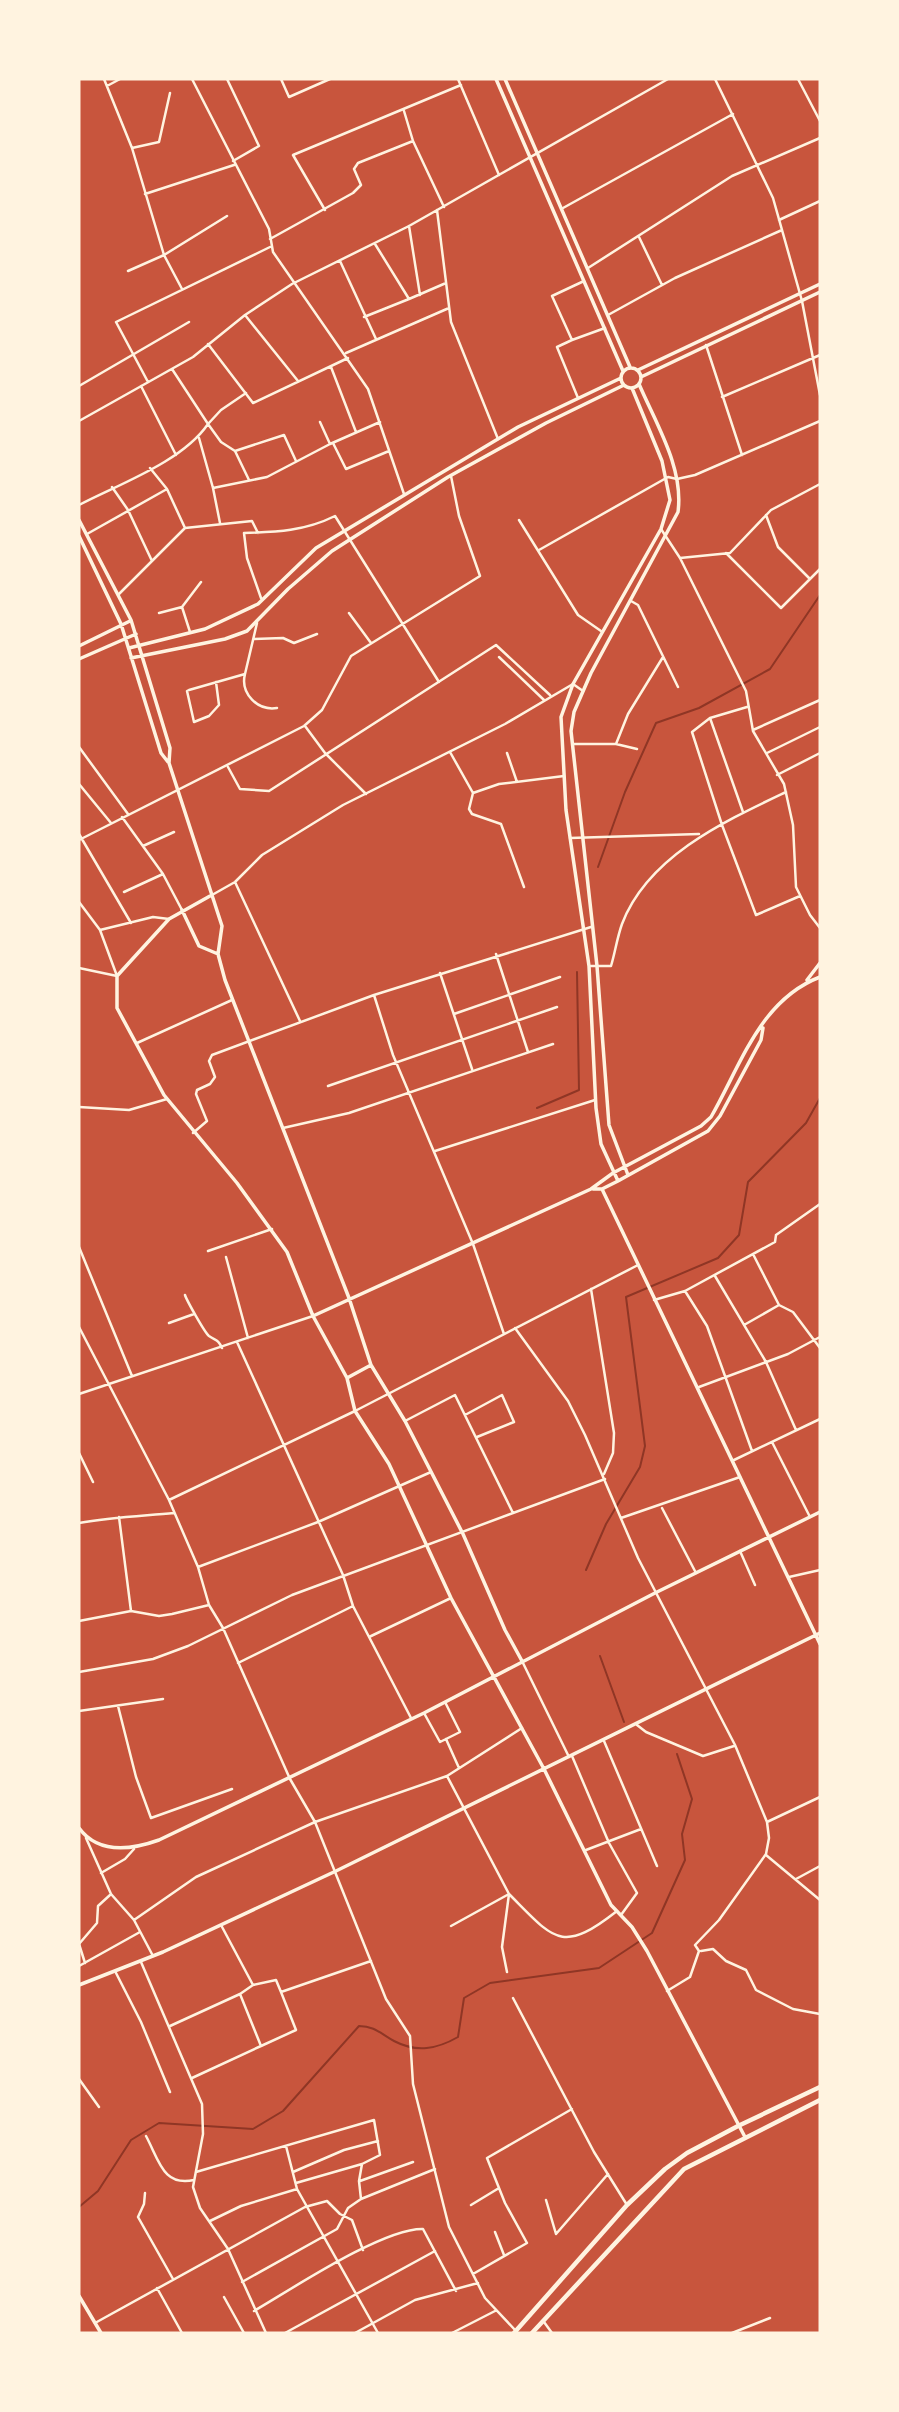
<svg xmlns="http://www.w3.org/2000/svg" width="899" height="2412" font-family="Quicksand,sans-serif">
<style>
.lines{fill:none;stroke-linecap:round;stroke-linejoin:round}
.stream{stroke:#8f3625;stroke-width:2}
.minor{stroke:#fff3e0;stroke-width:2.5}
.tertiary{stroke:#fff3e0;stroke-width:3.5}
.primary{stroke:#fff3e0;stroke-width:4.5}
</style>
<rect width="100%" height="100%" fill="#c8553d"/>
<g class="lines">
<!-- stream -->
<path class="stream" d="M598 867 625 792 656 723 699 708 770 669 820 595
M537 1108 579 1090 577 972
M586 1570 606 1524 640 1467 645 1446 626 1297 718 1258 739 1235 748 1182 806 1123 820 1098
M600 1656 624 1722
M79 2207 98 2191 131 2140 159 2123 253 2129 283 2111 359 2026C375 2026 381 2034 394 2041 417 2053 437 2049 458 2037L464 1998 490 1983 599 1968 652 1933 685 1860 682 1834 692 1799 677 1754"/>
<!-- minor -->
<path class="minor" d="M104 79 132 148 164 255 182 289
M192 79 269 229 273 252 368 389 404 494
M227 79 259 146 233 161
M281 79 289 97 330 79
M458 79 499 175
M715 79 773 198 802 301 820 395
M798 79 820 121
M107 86 120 79
M404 111 413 141
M132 148 159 142 170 93
M145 194 234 165
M563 208 733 114
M325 210 293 155 461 85
M437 210 451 322 498 439
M779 220 820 201
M409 226 420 295
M639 237 662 285
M270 239 353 193 361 185 354 169 358 163 413 141 444 207
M375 244 409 299 446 283
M340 261 376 339
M588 268 732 176 820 138
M128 271 164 255 227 216
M584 281 552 296 572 340 605 328
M245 315 298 381
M608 315 675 278 782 230
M364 317 409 299
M572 340 557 347 578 398
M208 344 253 403 348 358
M706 345 742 455
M346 353 449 308
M331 367 356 432
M148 382 116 322 270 247
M79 386 189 322
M141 386 176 455
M722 397 820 355
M79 421 193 357 245 315 292 284 409 226 668 79
M320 422 330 444 380 422
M199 438 213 488 267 477 330 444
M333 443 346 469 389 451
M235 451 221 442 208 424 221 410 246 393
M150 468 167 489 185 528
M249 480 235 451 284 435 296 461
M112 487 128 510 152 561
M213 488 220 523
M79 505C119 484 182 462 208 424L172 369
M766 515 778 547 810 579
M519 520 578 615 601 631
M661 529 680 558 746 691 753 731 784 784 793 825 796 887 810 915 820 928
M87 534 167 489
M539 550 668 477 677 479 695 475 820 421
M726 553 781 608 820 569
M680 558 730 553 771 510 820 484
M119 594 185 528 252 521 258 533
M261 598 247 558 244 533C277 532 305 531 335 516L439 682
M631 601 638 605 678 687
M159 613 182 607
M349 613 371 643
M190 632 182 607 201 582
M254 639 283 638 294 643 317 634
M499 657 544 700
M245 674C240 694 258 711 277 708
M216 682 219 705 209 716 194 722 187 691 189 690 245 674 257 623
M747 707 710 718 692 732 722 825 756 915 800 896
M710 718 743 812
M305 726 325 753 366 794
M753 730 820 700
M573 744H616L637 749
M616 744 628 714 663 657
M79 747 128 814
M450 752 473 793 499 784 564 776
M507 753 517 782
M767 753 820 727
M228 767 240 789 269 791 496 645 550 695
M777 775 820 753
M79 784 111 823
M473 793 469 809 472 814 501 824 524 887
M122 817 163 874 182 910
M79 834 131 923
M570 838 699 834
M79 840 304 726 322 710 351 656 480 576 459 516 451 476
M143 846 174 832
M235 882 300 1021
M124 892 163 874
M212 895 235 882 262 855 343 805 505 724 573 684 583 691
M79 902 100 930 117 976 79 968
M100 930 153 917 169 919
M496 954 528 1052
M591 966H611C615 953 617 938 622 924 648 856 725 821 786 792
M440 973 472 1069
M374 995 393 1055 473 1244 504 1334
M454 1014 560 977
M137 1043 232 1000
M328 1086 557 1007
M79 1107 129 1110 167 1099
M283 1128 349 1113 553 1044
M193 1133 207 1121 196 1094 197 1090 210 1084 215 1077 209 1061 212 1055 374 995 591 927
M435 1151 595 1100
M79 1247 132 1376
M208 1251 272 1229
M753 1254 779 1305 793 1312 820 1348
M226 1257 248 1338
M715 1276 766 1362 796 1430
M591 1289 614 1433 613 1453 604 1474
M685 1291 707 1326 752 1451
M185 1295C187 1301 205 1333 209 1336 216 1341 218 1339 222 1348
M654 1300 685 1291 775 1242 776 1235 820 1204
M169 1323 194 1314
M744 1325 779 1305
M79 1327 169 1500 198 1567 209 1605 223 1628 290 1779 315 1822 386 1999 410 2036 413 2084 449 2227 485 2298 516 2331
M515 1328 568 1401 585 1435 638 1558 735 1745 767 1822 769 1838 766 1854 719 1920 695 1945 699 1951 690 1977 667 1991
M237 1342 343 1575 353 1606 411 1718
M699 1387 788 1354 820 1337
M79 1394 313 1316
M465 1415 502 1395 514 1422 477 1437
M405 1421 455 1395 513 1513
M772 1442 810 1517
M79 1453 93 1482
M734 1460 820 1419
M169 1500 355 1411 638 1265
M662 1508 696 1573
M119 1517 131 1611
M621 1518 740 1477
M79 1523C111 1517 142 1516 174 1513
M740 1551 755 1585
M198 1567 318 1522 431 1472
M789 1577 820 1570
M79 1621 131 1611 159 1616 172 1614 209 1605
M369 1637 451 1598
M238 1663 353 1606
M523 1663 569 1757
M79 1672 153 1659 188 1646 292 1595 605 1479
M118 1706 136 1777 151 1818 232 1789
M79 1711 163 1699
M424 1713 440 1742 460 1732 445 1702
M637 1725 646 1732 703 1756 734 1746
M446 1739 459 1768
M604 1741 657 1866
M572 1756 609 1843 637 1893 621 1915
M447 1776 509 1894 502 1947 507 1972
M767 1822 820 1797
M86 1838 111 1894 134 1920 153 1956
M586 1850 641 1829
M766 1855 820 1900
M101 1873 125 1859 134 1849
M796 1879 820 1866
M134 1920 196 1877 315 1822 447 1776 522 1728
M221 1925 253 1985 276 1980 281 1992 371 1961
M451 1926 509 1894C554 1939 561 1955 617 1911
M701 1951 713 1949 726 1961 746 1970 756 1990 793 2009 820 2014
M141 1962 202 2104 203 2134 193 2187 200 2208 228 2249 266 2333
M85 1963 79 1944 97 1923 98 1906 110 1895
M79 1966 140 1932
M115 1971 141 2022 170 2092
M513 1998 594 2152 627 2205
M170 2026 240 1994
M261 2046 296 2030 281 1992
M192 2078 261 2046 240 1994 253 1985
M79 2079 99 2107
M146 2136C159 2160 163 2187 194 2180
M286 2146 297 2189
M196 2172 374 2120 380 2155 362 2164 359 2181 361 2199 348 2208 337 2229 242 2282
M293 2172 344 2150 378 2141
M360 2181 413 2162
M296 2183 362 2164
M145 2193 144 2204 138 2217 173 2279
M361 2199 435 2169
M546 2200 556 2234 608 2174
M471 2205 499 2188
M210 2221 241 2206 297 2189 378 2333
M495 2232 504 2255
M473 2274 527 2243 505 2203 487 2158 572 2109
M157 2288 182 2333
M224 2297 244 2333
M254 2311C292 2289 383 2228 423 2229L456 2291
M544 2322 552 2333
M95 2323 305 2207 327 2201 340 2214 352 2220 363 2250
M285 2333 435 2251
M355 2333 415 2300 478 2283
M452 2333 495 2311
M732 2333 770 2318"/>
<!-- tertiary -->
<path class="tertiary" d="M496 79 623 371
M505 79 630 367
M621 378a10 10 0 1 1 20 0a10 10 0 1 1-20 0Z
M638 370 820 284
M641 377 820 292
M79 520 131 620 170 748 169 763 222 926 218 954 225 980 349 1298 371 1365 405 1421 463 1534 505 1630 522 1661
M79 536 121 624 161 753 168 762
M79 646 130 621
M129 648 205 629 258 604 316 548 518 427 621 378
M131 658 225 639 247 631 288 589 332 551 448 477 546 423 624 385
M79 659 136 634
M210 896 169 919 117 976V1008L164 1095 237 1183 287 1252 313 1316 347 1378 355 1411 389 1464 451 1598 544 1769 611 1905 632 1927 647 1951 745 2137
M182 910 199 946 218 954
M807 980 820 963
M628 1175 609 1125 597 966 571 731 574 712 591 673 678 512C684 468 656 424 639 384
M618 1181 601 1144 596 1108 589 966 566 810 561 717 573 684 661 529 670 500 662 461 632 388
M593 1189H602L618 1181 708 1131 720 1116 761 1040 763 1028
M602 1189 820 1644
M313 1316 591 1189 613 1173 701 1126 711 1117C741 1065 760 1000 820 977
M347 1378 371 1365
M79 1828C98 1854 131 1850 159 1840L424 1713 655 1593 820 1512
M79 1985 163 1952 336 1871 820 1633
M79 2296 101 2333"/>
<!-- primary -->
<path class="primary" d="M514 2333 627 2205 665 2169 687 2153 738 2126 820 2087
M532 2333 684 2169 820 2100"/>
</g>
<!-- border -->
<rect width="899" height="2412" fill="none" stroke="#fff3e0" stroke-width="161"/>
</svg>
